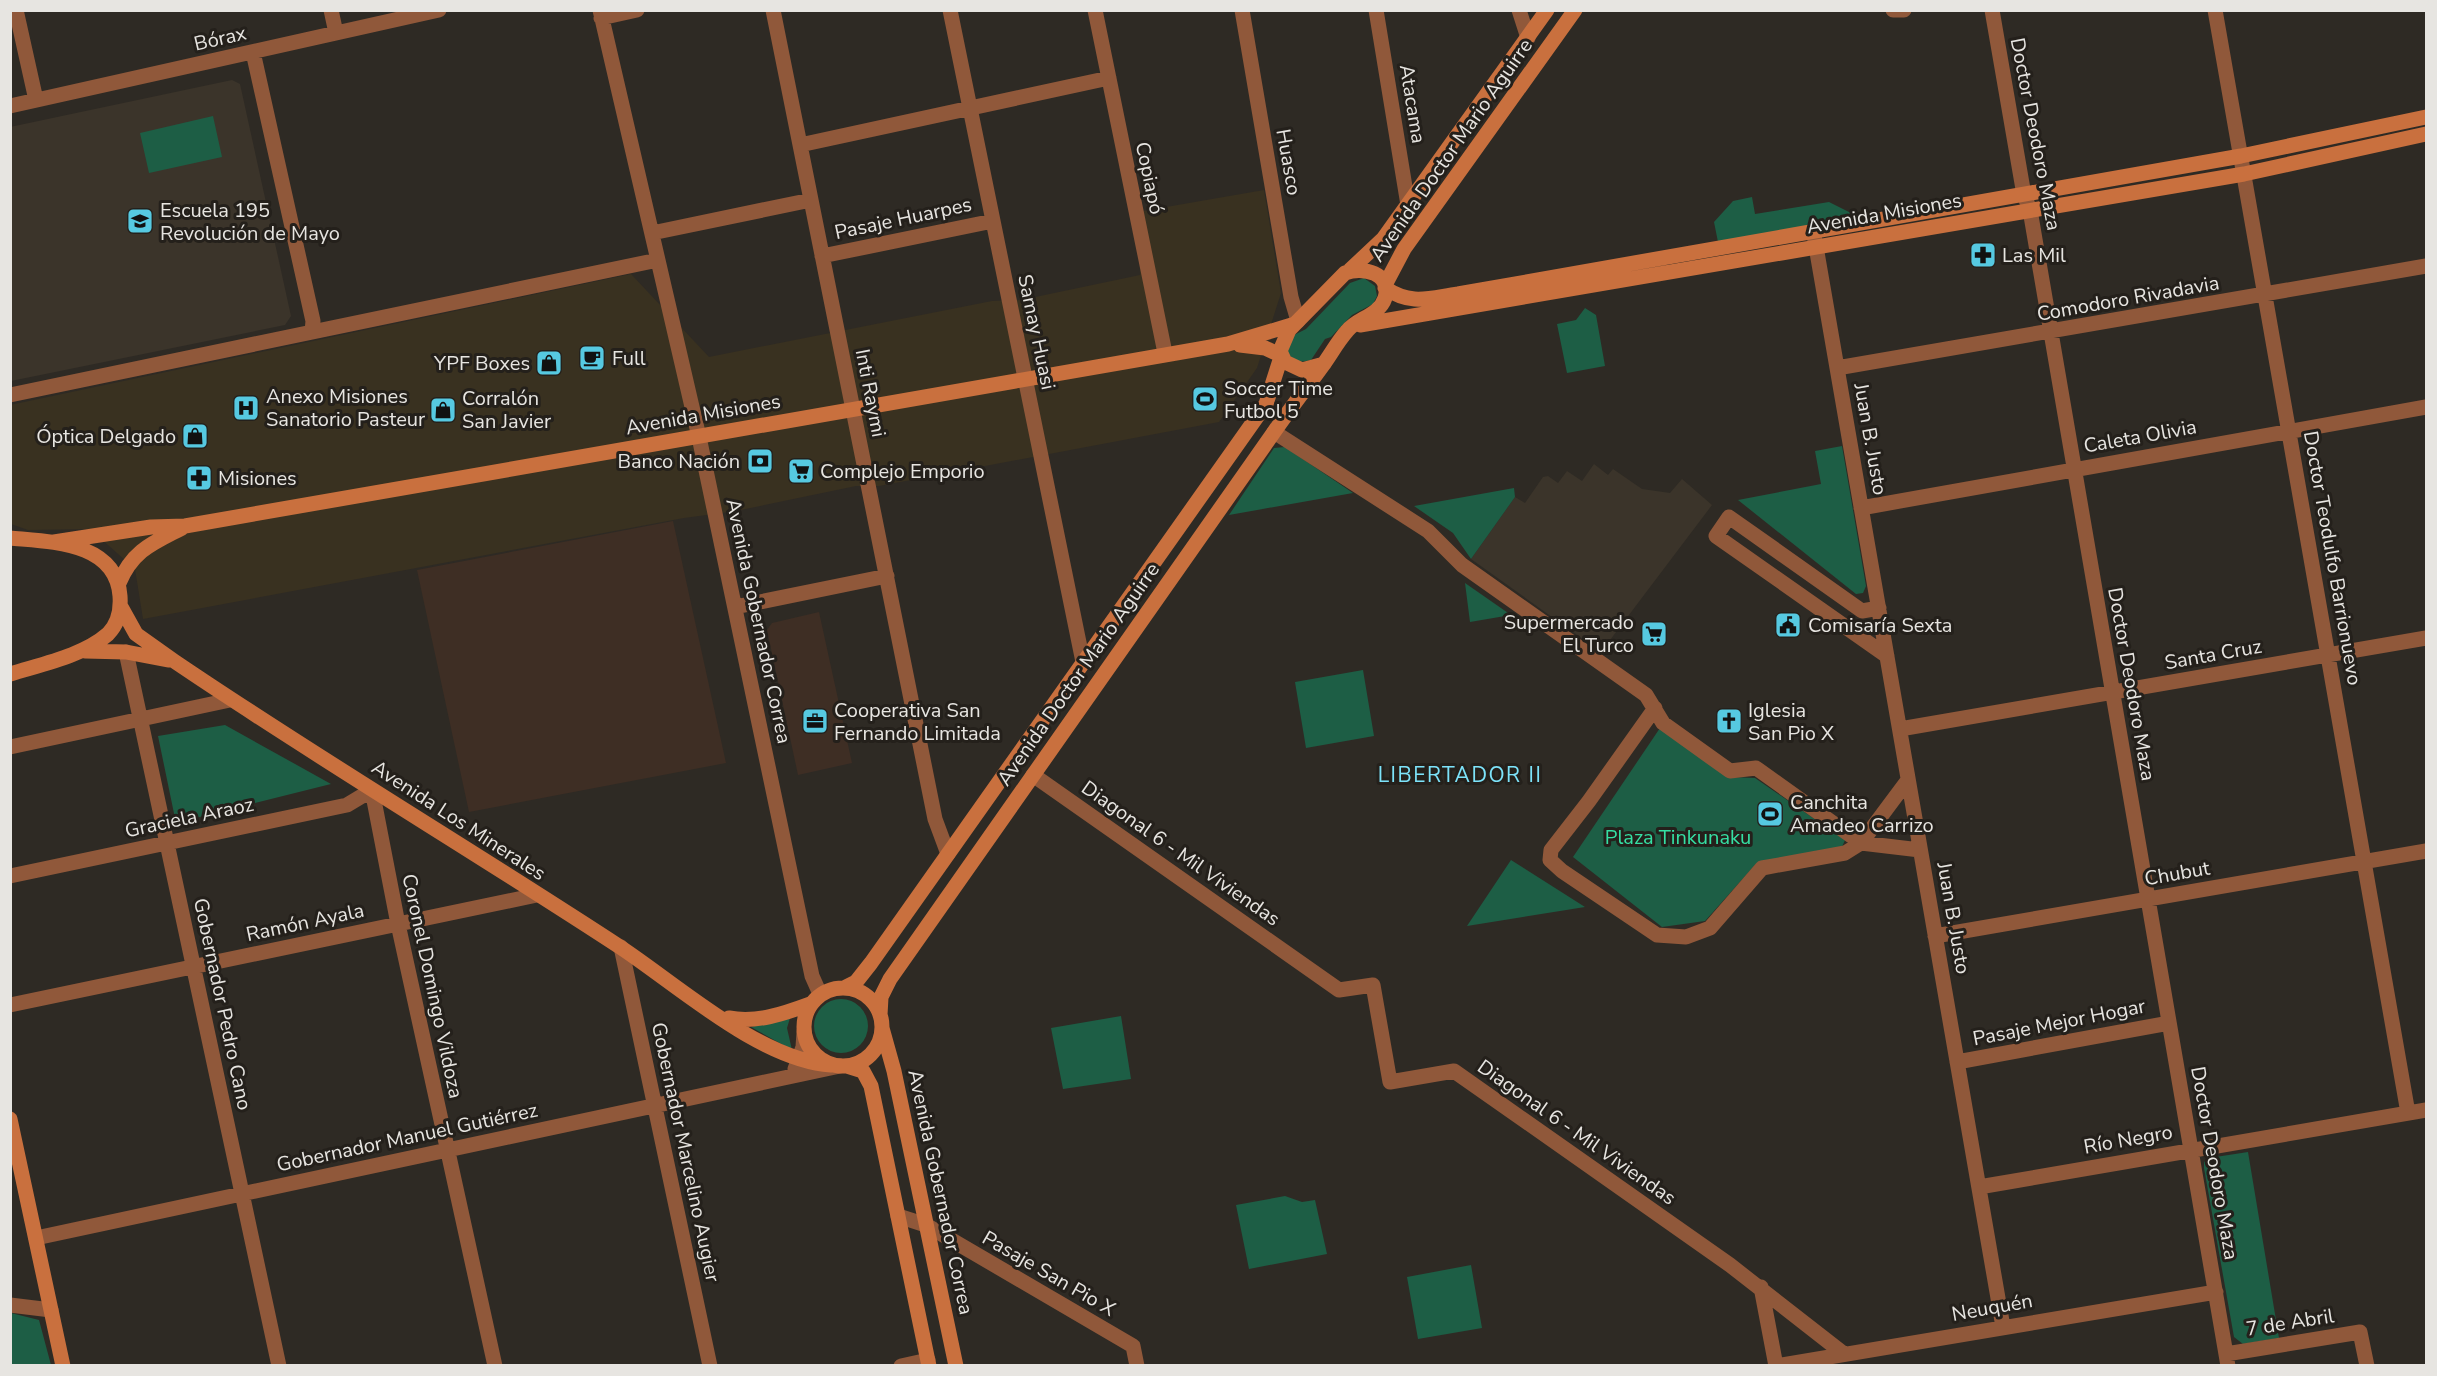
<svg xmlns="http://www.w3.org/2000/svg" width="2437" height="1376" font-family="'Nunito Sans',sans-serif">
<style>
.commercial{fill:#393120}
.industrial{fill:#3e2e24}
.built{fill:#3b342a}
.green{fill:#1d5e45}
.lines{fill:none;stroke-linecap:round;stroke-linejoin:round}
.street{stroke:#90583a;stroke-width:15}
.secondary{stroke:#c9703e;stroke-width:15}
.labels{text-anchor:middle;stroke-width:6;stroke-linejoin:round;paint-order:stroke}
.street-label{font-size:20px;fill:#e7e5e1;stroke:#24201b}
.poi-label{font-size:20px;fill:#e7e5e1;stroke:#24201b;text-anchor:start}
.park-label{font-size:20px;fill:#35e0a4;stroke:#24201b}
.neighbourhood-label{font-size:21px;letter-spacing:1.5px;fill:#7de3fa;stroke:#24201b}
</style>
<rect width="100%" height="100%" fill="#2e2a24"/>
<!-- commercial -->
<path class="commercial" d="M1264 190 1281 293 1257 368 1219 422 879 486H856L736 511 684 518 143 619 135 569 90 529 28 530 11 524 10 405 631 274 709 357 992 301 1021 300 1140 275 1143 211Z"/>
<!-- industrial -->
<path class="industrial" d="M673 521 726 763 469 812 417 570Z
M819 612 852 763 798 775 767 630 772 623Z"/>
<!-- built -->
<path class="built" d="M232 80 240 84 291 316 285 325 11 381 10 127Z
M1594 464 1608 475 1613 469 1642 489 1670 493 1682 479 1712 505 1601 652 1471 559 1515 497 1525 503 1543 477 1548 476 1558 483 1567 471 1582 481Z"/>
<!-- green -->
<path class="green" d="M213 116 222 157 149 173 140 133Z
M1752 197 1755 214 1829 202 1859 217 1718 242 1714 222 1733 201Z
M1364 278 1375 286 1377 296 1373 304 1352 315 1331 337 1325 339 1311 360C1300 363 1291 362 1287 350L1292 336 1306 329 1350 283Z
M1585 308 1596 315 1605 366 1567 373 1557 324 1576 320Z
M1842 446 1866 586 1863 593 1856 594 1738 500 1821 484 1815 451Z
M1285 447 1353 493 1229 515 1274 448Z
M1514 488 1515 497 1471 559 1453 533 1414 506Z
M1465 583 1511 615 1470 622Z
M1363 670 1374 736 1306 748 1295 682Z
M225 725 331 784 176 823 158 736Z
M1660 728 1728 777 1755 778 1845 840 1842 847 1756 864 1705 921 1662 927 1573 857Z
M1511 860 1585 907 1467 926Z
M814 1026a27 27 0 1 1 54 0a27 27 0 1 1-54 0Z
M1121 1016 1131 1079 1063 1089 1051 1028Z
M790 1018 787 1028 792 1050 751 1027Z
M2248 1152 2279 1338 2243 1344 2234 1337 2204 1168V1162L2209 1158Z
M1285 1196 1302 1202 1315 1200 1327 1254 1249 1269 1236 1205Z
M1471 1265 1482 1328 1418 1339 1407 1277Z
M11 1313 39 1320 51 1365H11Z"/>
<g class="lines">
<!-- street -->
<path class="street" d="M16 10 36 100
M331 10 336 33
M600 10 699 437 812 976 820 994
M773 10 935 819 948 854
M950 10 1083 662
M1095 10 1165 353
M1242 10 1291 297 1298 321
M1376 10 1408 205
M1519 10 1528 38
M1893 10H1904
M1992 10 2024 195 2030 210 2228 1366
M2215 10 2408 1113
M601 18 637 10
M253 52 313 321 312 332
M10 106 439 10
M800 145 1109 78
M652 233 811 200
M1814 235 2003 1327
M822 256 993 221
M1837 368 2426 266
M10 395 658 260
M1274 432 1428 531 1462 565 1646 695 1663 723 1730 771 1756 768 1861 843 1920 850
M1861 508 2426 407
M735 607 887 576
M1879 608 1862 611 1729 517 1716 536 1887 656
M126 652 279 1366
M1655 708 1589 801 1551 850 1550 860 1562 871 1657 935 1686 937 1710 928 1762 868 1845 853 1861 843 1908 780
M1900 729 2426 638
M10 747 230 700
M1033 775 1339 990 1373 985 1390 1082 1454 1071 1730 1265 1844 1354
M10 876 347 805 372 790 398 924 495 1366
M1935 936 2426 851
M621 947 710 1366
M10 1005 537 895
M1957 1062 2169 1023
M795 1069 803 1047 804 1032
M1979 1187 2426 1110
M898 1216 926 1225 1133 1346 1137 1366
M36 1238 840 1066
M1761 1287 1776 1366 2216 1292
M10 1305 51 1310
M2226 1354 2360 1332 2367 1366
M901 1366 928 1360"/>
<!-- secondary -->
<path class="secondary" d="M1350 270 1383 239 1547 10
M1385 285 1404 249 1575 10
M1385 288C1412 306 1429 298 1458 294L2241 156 2426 117
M1360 325 2244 174 2426 134
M1240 345 1265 348 1280 355
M10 538C52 542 116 542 120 596 121 610 118 624 108 634 83 656 42 664 10 674
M54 542 151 527 185 526 1228 344 1295 324
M119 583C133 550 153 543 182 528
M121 607 136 634 174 661C320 760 472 850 620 947 679 986 760 1060 831 1065
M85 651 126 652 168 660
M846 987 856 982 871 963 1266 404 1281 357
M804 1027a39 39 0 1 1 78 0a39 39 0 1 1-78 0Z
M880 1015 881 997 890 979 1274 432C1290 409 1307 387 1323 365 1331 354 1338 341 1347 331 1357 318 1379 316 1385 298 1393 273 1362 266 1345 273L1289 330 1280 351 1285 362 1302 370 1324 364
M729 1018C757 1023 783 1014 810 1004
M882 1028 894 1071 956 1366
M847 1066 863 1071 871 1086 929 1366
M10 1119 63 1366"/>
</g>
<!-- icons -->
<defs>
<symbol id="school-square" viewBox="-11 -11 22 22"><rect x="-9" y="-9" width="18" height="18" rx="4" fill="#56c9e1" stroke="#24201b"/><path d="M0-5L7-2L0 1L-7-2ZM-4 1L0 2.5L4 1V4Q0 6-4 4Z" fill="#111"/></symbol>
<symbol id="pharmacy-square" viewBox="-11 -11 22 22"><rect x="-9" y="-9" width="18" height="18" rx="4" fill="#56c9e1" stroke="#24201b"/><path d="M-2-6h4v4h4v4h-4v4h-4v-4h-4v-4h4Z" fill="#111"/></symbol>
<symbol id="cafe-square" viewBox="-11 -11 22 22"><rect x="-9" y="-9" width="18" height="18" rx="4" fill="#56c9e1" stroke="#24201b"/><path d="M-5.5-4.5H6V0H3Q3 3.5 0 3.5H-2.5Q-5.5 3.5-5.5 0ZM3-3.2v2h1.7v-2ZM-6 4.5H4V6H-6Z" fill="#111"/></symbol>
<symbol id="shop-square" viewBox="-11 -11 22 22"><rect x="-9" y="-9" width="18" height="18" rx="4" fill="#56c9e1" stroke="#24201b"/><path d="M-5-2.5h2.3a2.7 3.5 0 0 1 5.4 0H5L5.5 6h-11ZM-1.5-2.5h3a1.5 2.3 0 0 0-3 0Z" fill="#111"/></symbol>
<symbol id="stadium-square" viewBox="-11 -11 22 22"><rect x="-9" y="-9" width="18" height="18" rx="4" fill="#56c9e1" stroke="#24201b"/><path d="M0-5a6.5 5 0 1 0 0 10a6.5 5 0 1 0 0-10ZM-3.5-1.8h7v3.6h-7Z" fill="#111"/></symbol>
<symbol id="hospital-square" viewBox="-11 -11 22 22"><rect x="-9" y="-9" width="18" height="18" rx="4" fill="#56c9e1" stroke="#24201b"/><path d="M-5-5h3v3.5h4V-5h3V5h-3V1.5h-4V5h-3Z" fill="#111"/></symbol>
<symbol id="bank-square" viewBox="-11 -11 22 22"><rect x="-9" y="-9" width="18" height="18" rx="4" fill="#56c9e1" stroke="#24201b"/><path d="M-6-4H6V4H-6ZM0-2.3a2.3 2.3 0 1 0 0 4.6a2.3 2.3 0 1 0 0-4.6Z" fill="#111"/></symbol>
<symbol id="supermarket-square" viewBox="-11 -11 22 22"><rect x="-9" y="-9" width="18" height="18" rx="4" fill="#56c9e1" stroke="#24201b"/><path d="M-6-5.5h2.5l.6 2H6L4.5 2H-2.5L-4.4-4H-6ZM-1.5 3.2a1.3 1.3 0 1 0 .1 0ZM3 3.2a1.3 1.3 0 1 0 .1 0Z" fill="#111"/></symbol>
<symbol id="civic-square" viewBox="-11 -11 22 22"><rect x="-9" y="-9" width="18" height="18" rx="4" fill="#56c9e1" stroke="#24201b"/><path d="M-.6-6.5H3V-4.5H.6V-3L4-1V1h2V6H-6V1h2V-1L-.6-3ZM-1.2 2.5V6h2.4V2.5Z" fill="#111"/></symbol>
<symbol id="office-square" viewBox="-11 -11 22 22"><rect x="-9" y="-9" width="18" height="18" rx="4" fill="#56c9e1" stroke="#24201b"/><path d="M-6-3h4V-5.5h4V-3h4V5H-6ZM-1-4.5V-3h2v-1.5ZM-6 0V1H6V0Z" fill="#111"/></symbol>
<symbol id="church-square" viewBox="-11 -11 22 22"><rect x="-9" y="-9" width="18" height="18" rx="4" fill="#56c9e1" stroke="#24201b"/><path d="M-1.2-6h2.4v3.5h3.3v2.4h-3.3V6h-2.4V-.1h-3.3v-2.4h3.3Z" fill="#111"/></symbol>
</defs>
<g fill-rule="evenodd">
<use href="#school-square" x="125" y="206" width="30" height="30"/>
<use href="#pharmacy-square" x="1968" y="240" width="30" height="30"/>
<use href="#cafe-square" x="577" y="343" width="30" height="30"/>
<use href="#shop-square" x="534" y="348" width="30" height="30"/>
<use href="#stadium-square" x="1190" y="384" width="30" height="30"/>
<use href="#hospital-square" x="231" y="393" width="30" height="30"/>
<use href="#shop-square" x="428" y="395" width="30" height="30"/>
<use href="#shop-square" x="180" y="421" width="30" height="30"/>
<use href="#bank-square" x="745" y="446" width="30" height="30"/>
<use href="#supermarket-square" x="786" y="456" width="30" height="30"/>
<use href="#pharmacy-square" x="184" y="463" width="30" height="30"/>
<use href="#civic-square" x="1773" y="610" width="30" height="30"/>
<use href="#supermarket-square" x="1639" y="619" width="30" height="30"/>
<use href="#office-square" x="800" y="706" width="30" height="30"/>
<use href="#church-square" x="1714" y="706" width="30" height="30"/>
<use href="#stadium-square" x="1755" y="799" width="30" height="30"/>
</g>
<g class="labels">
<!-- street labels -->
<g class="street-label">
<text transform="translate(220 38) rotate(-13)" y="7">Bórax</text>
<text transform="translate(1413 104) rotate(81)" y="7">Atacama</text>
<text transform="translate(2036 134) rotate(79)" y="7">Doctor Deodoro Maza</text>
<text transform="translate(1451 150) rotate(-55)" y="7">Avenida Doctor Mario Aguirre</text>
<text transform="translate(1289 162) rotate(80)" y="7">Huasco</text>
<text transform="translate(1150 178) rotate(78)" y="7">Copiapó</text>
<text transform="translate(1884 213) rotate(-10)" y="7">Avenida Misiones</text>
<text transform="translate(903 218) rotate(-12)" y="7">Pasaje Huarpes</text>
<text transform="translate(2128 298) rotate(-10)" y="7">Comodoro Rivadavia</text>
<text transform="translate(1037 332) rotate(78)" y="7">Samay Huasi</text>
<text transform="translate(871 393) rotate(79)" y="7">Inti Raymi</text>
<text transform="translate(703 414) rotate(-10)" y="7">Avenida Misiones</text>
<text transform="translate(2140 436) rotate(-10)" y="7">Caleta Olivia</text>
<text transform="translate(1871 439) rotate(80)" y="7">Juan B. Justo</text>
<text transform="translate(2333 558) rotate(80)" y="7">Doctor Teodulfo Barrionuevo</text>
<text transform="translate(759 621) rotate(78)" y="7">Avenida Gobernador Correa</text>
<text transform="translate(2213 654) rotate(-10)" y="7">Santa Cruz</text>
<text transform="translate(1078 674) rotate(-55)" y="7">Avenida Doctor Mario Aguirre</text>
<text transform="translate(2132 684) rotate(80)" y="7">Doctor Deodoro Maza</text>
<text transform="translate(189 817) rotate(-12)" y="7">Graciela Araoz</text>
<text transform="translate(459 820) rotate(33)" y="7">Avenida Los Minerales</text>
<text transform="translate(1181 853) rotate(35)" y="7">Diagonal 6 - Mil Viviendas</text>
<text transform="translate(2177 873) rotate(-10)" y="7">Chubut</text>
<text transform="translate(1954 918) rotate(80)" y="7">Juan B. Justo</text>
<text transform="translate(305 922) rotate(-12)" y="7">Ramón Ayala</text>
<text transform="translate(433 986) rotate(78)" y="7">Coronel Domingo Vildoza</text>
<text transform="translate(223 1004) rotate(78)" y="7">Gobernador Pedro Cano</text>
<text transform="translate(2059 1022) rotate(-11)" y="7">Pasaje Mejor Hogar</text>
<text transform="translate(1577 1132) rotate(35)" y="7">Diagonal 6 - Mil Viviendas</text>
<text transform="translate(407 1137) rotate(-12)" y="7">Gobernador Manuel Gutiérrez</text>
<text transform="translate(2128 1139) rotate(-10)" y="7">Río Negro</text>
<text transform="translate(686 1152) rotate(78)" y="7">Gobernador Marcelino Augier</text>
<text transform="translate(2215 1163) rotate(80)" y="7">Doctor Deodoro Maza</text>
<text transform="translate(941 1192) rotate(78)" y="7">Avenida Gobernador Correa</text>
<text transform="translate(1049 1273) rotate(30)" y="7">Pasaje San Pio X</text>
<text transform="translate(1992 1307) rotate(-10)" y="7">Neuquén</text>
<text transform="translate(2290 1322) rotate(-9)" y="7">7 de Abril</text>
</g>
<!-- poi labels -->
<g class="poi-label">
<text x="160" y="217">Escuela 195<tspan x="160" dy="23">Revolución de Mayo</tspan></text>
<text x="2002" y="262">Las Mil</text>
<text x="612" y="365">Full</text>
<text x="530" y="370" text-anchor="end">YPF Boxes</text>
<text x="1224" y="395">Soccer Time<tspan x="1224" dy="23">Futbol 5</tspan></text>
<text x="266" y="403">Anexo Misiones<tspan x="266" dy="23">Sanatorio Pasteur</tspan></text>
<text x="462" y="405">Corralón<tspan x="462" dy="23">San Javier</tspan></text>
<text x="176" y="443" text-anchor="end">Óptica Delgado</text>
<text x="740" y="468" text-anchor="end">Banco Nación</text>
<text x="820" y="478">Complejo Emporio</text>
<text x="218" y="485">Misiones</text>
<text x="1634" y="629" text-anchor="end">Supermercado<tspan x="1634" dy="23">El Turco</tspan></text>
<text x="1808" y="632">Comisaría Sexta</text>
<text x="834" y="717">Cooperativa San<tspan x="834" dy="23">Fernando Limitada</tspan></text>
<text x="1748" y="717">Iglesia<tspan x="1748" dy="23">San Pio X</tspan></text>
<text x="1790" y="809">Canchita<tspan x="1790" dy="23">Amadeo Carrizo</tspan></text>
</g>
<!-- park labels -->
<g class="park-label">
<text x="1678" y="844">Plaza Tinkunaku</text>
</g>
<!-- neighbourhood labels -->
<g class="neighbourhood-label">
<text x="1460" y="782">LIBERTADOR II</text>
</g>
</g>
<!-- border -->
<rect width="2437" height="1376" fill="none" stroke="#e7e5e1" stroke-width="24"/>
</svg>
